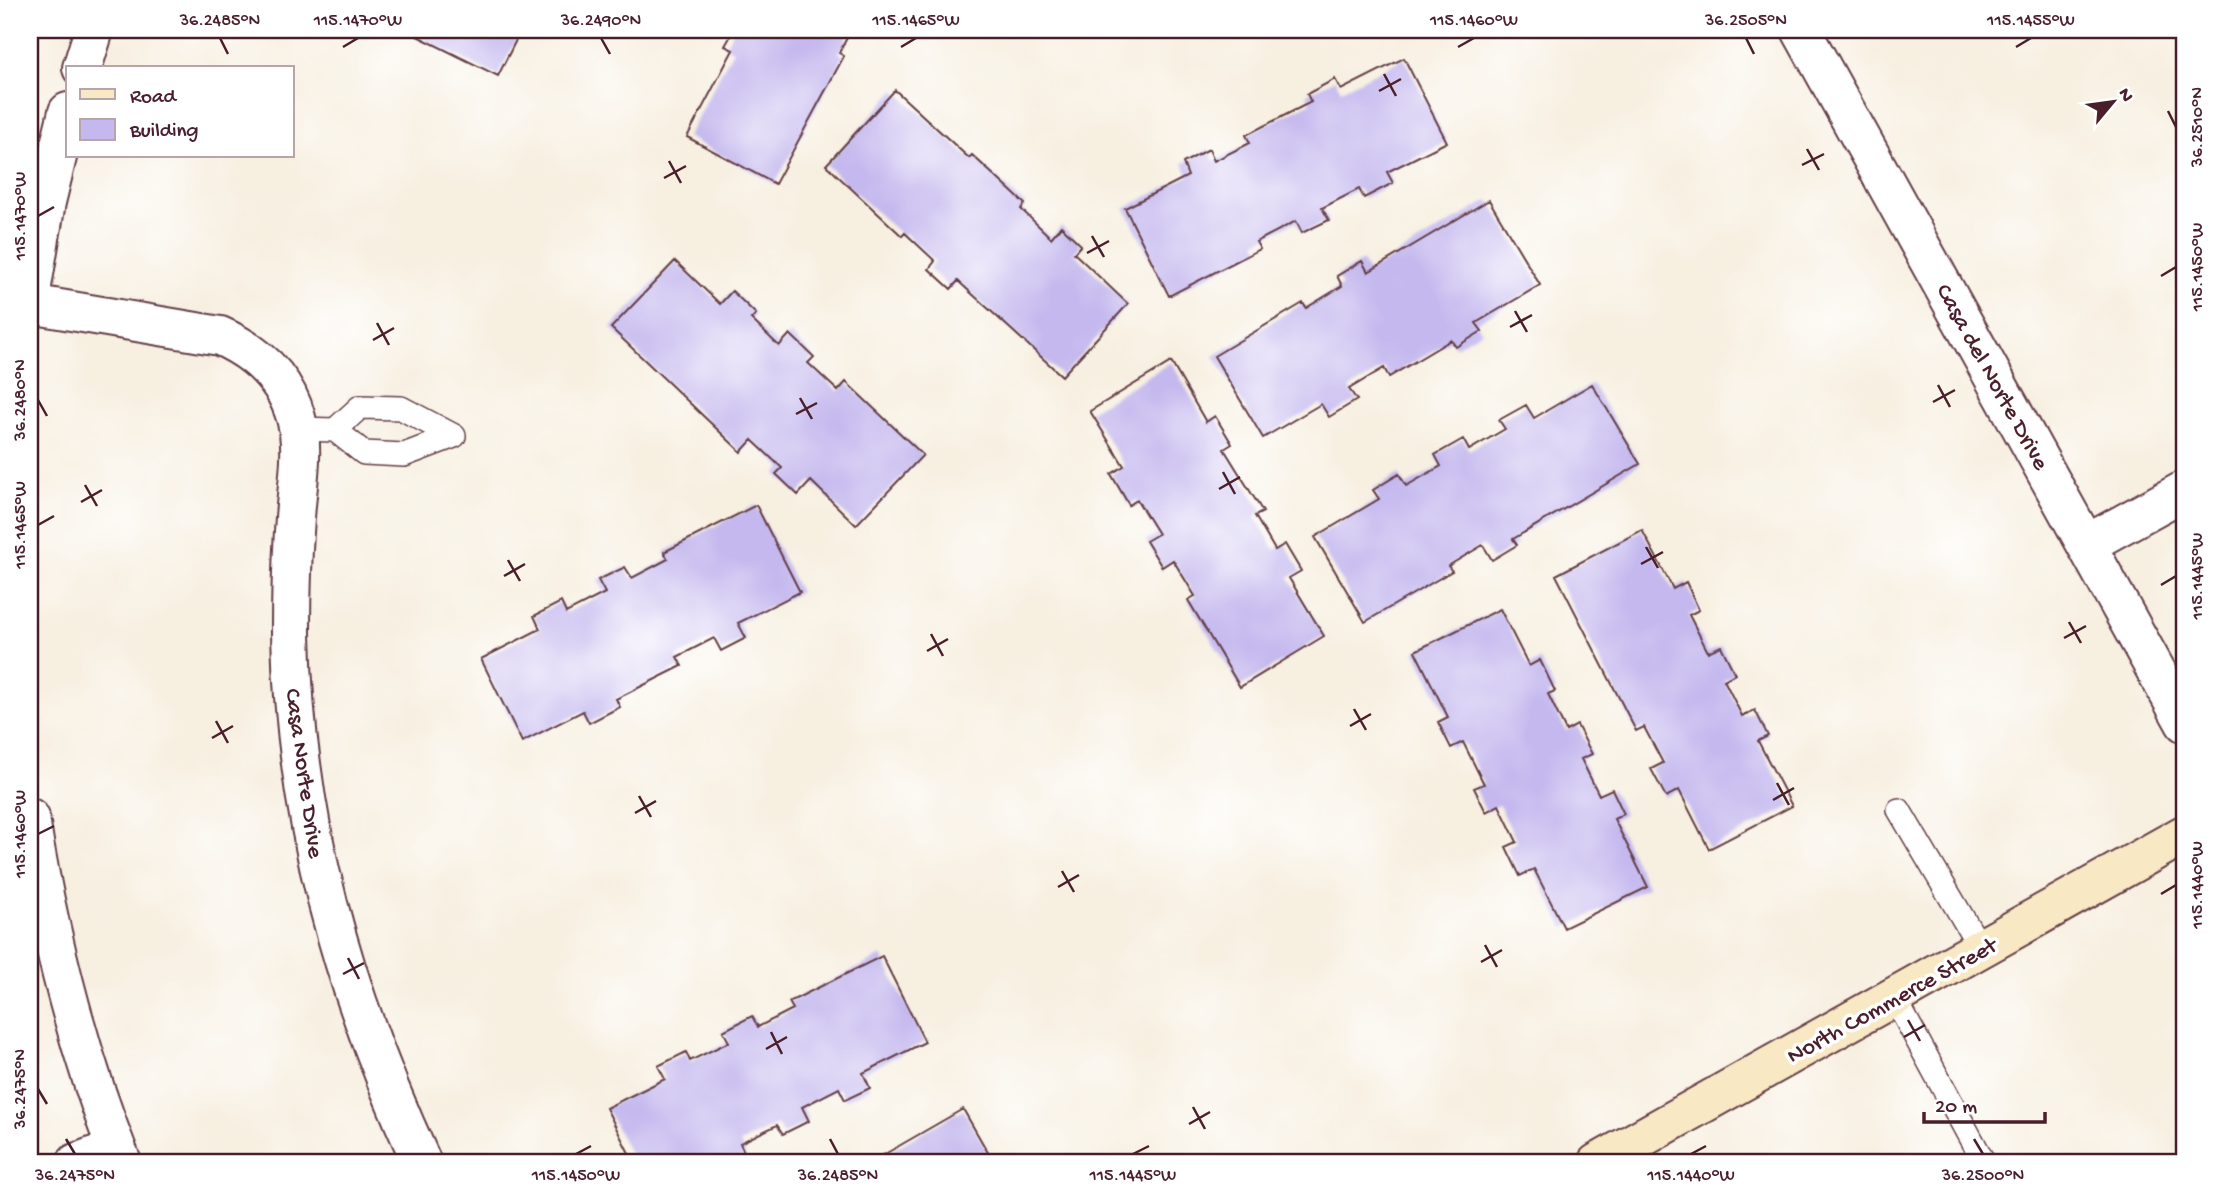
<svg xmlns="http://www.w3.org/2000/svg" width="2215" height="1193" font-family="'Gochi Hand',sans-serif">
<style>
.building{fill:#c4b8ee}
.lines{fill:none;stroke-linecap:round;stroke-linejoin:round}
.service-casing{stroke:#643e46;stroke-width:26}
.minor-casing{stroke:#643e46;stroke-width:42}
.tertiary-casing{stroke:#643e46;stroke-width:42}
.secondary-casing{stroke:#643e46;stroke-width:42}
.service{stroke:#fff;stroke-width:23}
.minor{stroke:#fff;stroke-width:38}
.tertiary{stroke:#fff;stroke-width:38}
.secondary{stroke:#f8e8c3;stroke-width:38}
.ticks{fill:none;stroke:#4a1f2b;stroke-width:2.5}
.labels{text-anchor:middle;stroke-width:7;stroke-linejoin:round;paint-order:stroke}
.street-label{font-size:24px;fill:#4a1f2b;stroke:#fff}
.neatline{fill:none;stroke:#4a1f2b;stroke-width:2.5}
.ticks-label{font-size:18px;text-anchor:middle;fill:#4a1f2b}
</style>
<rect width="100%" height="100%" fill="#fff"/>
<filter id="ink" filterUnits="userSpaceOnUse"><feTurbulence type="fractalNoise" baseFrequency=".0143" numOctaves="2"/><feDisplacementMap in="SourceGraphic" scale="14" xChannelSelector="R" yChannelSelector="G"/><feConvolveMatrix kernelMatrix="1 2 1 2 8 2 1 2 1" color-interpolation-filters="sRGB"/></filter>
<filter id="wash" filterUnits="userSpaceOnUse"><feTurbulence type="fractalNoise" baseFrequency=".00686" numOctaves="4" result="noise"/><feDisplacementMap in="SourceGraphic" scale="28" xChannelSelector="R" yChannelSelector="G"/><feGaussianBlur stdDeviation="1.57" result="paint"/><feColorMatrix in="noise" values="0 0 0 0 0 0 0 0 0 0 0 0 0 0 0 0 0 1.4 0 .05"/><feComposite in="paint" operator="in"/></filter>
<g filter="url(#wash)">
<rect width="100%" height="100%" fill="#f7efe0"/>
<g id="blocks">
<!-- building -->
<path class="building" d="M405 30H521L498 76Z
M734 30H851L839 53 844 56 775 184 687 137 733 50 725 46Z
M1404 58 1447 142 1387 172 1393 183 1364 198 1359 189 1322 208 1329 220 1302 233 1296 221 1256 242 1260 249 1169 296 1125 208 1188 176 1183 163 1209 149 1214 161 1250 143 1246 135 1311 102 1307 94 1335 79 1341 90Z
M895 90 969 158 972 155 1025 204 1021 209 1051 238 1061 226 1081 245 1074 253 1128 304 1062 376 958 281 951 289 929 269 935 261 905 233 902 236 826 165Z
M1489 200 1540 285 1476 323 1482 331 1456 347 1451 340 1389 377 1384 368 1349 389 1357 400 1329 417 1321 404 1263 438 1214 356 1303 303 1306 308 1342 286 1337 276 1362 261 1368 272Z
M675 261 720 304 732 291 756 314 751 319 779 346 790 334 814 357 808 363 838 391 846 382 923 455 856 525 811 481 798 495 776 474 782 468 752 440 741 452 611 328Z
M1171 362 1206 422 1215 416 1232 444 1224 449 1263 512 1255 516 1275 550 1285 544 1301 571 1289 578 1324 636 1240 687 1188 600 1195 596 1173 560 1162 567 1146 541 1158 534 1137 500 1129 505 1111 474 1124 466 1090 411Z
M1592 384 1640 464 1513 539 1517 545 1492 560 1483 545 1448 566 1452 571 1365 622 1315 537 1379 499 1373 490 1399 474 1406 486 1441 466 1435 455 1463 439 1469 450 1505 429 1499 420 1526 405 1534 418Z
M756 505 800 592 738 623 746 638 721 651 714 638 677 657 682 666 616 699 620 707 589 723 583 711 522 742 481 659 540 629 534 616 561 602 566 613 605 593 598 580 625 567 632 578 668 559 664 552Z
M1642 530 1673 589 1686 582 1699 610 1689 615 1708 652 1721 646 1735 674 1724 680 1742 716 1755 710 1768 736 1758 741 1792 806 1709 849 1679 790 1666 797 1651 769 1663 763 1644 727 1636 731 1556 575Z
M1500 609 1529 666 1540 660 1555 691 1548 694 1566 731 1577 725 1592 754 1581 759 1599 795 1612 789 1624 814 1614 819 1648 887 1564 928 1534 869 1520 876 1506 847 1517 842 1499 805 1486 812 1474 788 1484 784 1463 742 1451 748 1438 722 1448 717 1415 651Z
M882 956 925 1042 863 1073 870 1088 845 1100 839 1088 802 1107 809 1121 783 1134 777 1125 740 1143 746 1156 731 1163H713L712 1160 705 1163H634L606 1108 665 1079 658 1066 686 1052 690 1061 729 1042 723 1031 752 1016 758 1027 793 1009 789 1002Z
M963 1109 994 1163H881L878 1158Z"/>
</g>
</g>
<g filter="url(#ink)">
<use href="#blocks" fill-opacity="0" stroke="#643e46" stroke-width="2"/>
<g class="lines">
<defs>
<path id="service" d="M298 429 335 430 364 453 404 455 454 436
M335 430 360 407 401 408 454 436
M1899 810 1981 949
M1894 997 1984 1163"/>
<path id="minor" d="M1801 30 2185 723
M2087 544 2185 490
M30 818C49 936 78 1052 122 1163
M76 1163 116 1148"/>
<path id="tertiary" d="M82 68 94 30
M30 298 46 202 68 112
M30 304 220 336C256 352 285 378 296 418 305 449 297 485 295 518 292 556 291 595 291 634 295 824 343 991 422 1163"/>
<path id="secondary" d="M1597 1163 2185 834"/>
</defs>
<!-- service casing -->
<use href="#service" class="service-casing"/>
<!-- minor casing -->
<use href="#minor" class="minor-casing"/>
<!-- tertiary casing -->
<use href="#tertiary" class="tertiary-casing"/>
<!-- secondary casing -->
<use href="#secondary" class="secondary-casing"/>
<!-- service -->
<use href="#service" class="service"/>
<!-- minor -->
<use href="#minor" class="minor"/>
<!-- tertiary -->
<use href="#tertiary" class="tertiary"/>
<!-- secondary -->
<use href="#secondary" class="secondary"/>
</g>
</g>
<!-- ticks -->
<path class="ticks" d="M220 38 228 54M601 38 610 54M1746 38 1754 54M343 47 358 38M901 47 916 38M1458 47 1474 38M2016 47 2031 38M1384 74 1396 96M1379 91 1401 79M2168 111 2176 127M1807 149 1819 170M669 161 681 183M1802 165 1824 154M664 178 686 166M38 216 54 207M1092 236 1104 257M1087 253 1109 241M2161 276 2176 267M1515 311 1527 332M377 323 389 345M1510 327 1532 315M373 340 394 328M1938 385 1950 407M800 398 812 419M38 400 47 416M1933 402 1955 390M796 414 817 403M1223 472 1235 494M85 485 97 506M1219 489 1240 477M81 502 102 490M38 525 54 516M1646 547 1658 568M508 560 520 581M1641 564 1663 552M504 576 525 564M2161 585 2176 576M2069 622 2081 643M931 634 943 656M2064 638 2086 626M927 651 948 639M1354 709 1366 730M216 721 228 743M1350 726 1371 714M212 738 233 726M1777 783 1789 805M639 796 651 817M1773 800 1794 788M635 813 656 801M38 834 54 826M1062 871 1074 892M1058 887 1079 875M2161 894 2176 885M1485 945 1497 967M348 958 359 979M1481 962 1502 950M343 974 364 963M1908 1020 1920 1041M771 1032 782 1054M1904 1037 1925 1025M766 1049 787 1037M38 1089 47 1104M1193 1107 1205 1129M1189 1124 1210 1112M66 1139 75 1154M830 1139 838 1154M1974 1139 1983 1154M576 1154 591 1146M1133 1154 1149 1146M1691 1154 1706 1146"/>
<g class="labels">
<!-- street labels -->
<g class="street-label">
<text transform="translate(1994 376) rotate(61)" y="8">Casa del Norte Drive</text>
<text transform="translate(306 773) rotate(82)" y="8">Casa Norte Drive</text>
<text transform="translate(1891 999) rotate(-29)" y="8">North Commerce Street</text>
</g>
</g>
<!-- margin -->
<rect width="2215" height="1193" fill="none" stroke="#fff" stroke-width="77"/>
<!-- legend -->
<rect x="66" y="66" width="228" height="91" fill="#ffffff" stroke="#b7a5aa" stroke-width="2"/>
<rect x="80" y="89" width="35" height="10" fill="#f8e8c3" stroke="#b7a5aa" stroke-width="2"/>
<text x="130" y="102" font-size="21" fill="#4a1f2b">Road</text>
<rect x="80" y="119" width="35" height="21" fill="#c4b8ee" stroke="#b7a5aa" stroke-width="2"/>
<text x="130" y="136" font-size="21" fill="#4a1f2b">Building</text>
<!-- north arrow -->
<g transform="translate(2113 102) rotate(61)" stroke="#ffffff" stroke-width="5" paint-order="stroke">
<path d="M0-5L12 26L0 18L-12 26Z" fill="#4a1f2b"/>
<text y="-10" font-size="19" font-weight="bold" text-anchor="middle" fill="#4a1f2b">N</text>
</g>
<!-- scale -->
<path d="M1924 1112v10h121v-10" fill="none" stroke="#4a1f2b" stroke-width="3.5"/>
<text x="1935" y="1112" font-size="21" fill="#4a1f2b" stroke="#ffffff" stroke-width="5" paint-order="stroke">20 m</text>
<rect x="38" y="38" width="2138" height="1116" class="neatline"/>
<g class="ticks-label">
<text x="220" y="25">36.2485°N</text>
<text x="358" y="25">115.1470°W</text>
<text x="601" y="25">36.2490°N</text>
<text x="916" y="25">115.1465°W</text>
<text x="1474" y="25">115.1460°W</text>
<text x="1746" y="25">36.2505°N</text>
<text x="2031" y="25">115.1455°W</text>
<text transform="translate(2196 127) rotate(-90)" y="6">36.2510°N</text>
<text transform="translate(19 216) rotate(-90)" y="6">115.1470°W</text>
<text transform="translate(2196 267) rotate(-90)" y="6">115.1450°W</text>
<text transform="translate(19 400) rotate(-90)" y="6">36.2480°N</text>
<text transform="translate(19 525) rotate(-90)" y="6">115.1465°W</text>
<text transform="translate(2196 576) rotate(-90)" y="6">115.1445°W</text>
<text transform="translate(19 834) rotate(-90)" y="6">115.1460°W</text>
<text transform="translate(2196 885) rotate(-90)" y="6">115.1440°W</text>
<text transform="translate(19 1089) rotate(-90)" y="6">36.2475°N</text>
<text x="75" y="1180">36.2475°N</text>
<text x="576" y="1180">115.1450°W</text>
<text x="838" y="1180">36.2485°N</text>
<text x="1133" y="1180">115.1445°W</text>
<text x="1691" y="1180">115.1440°W</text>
<text x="1983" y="1180">36.2500°N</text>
</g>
</svg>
